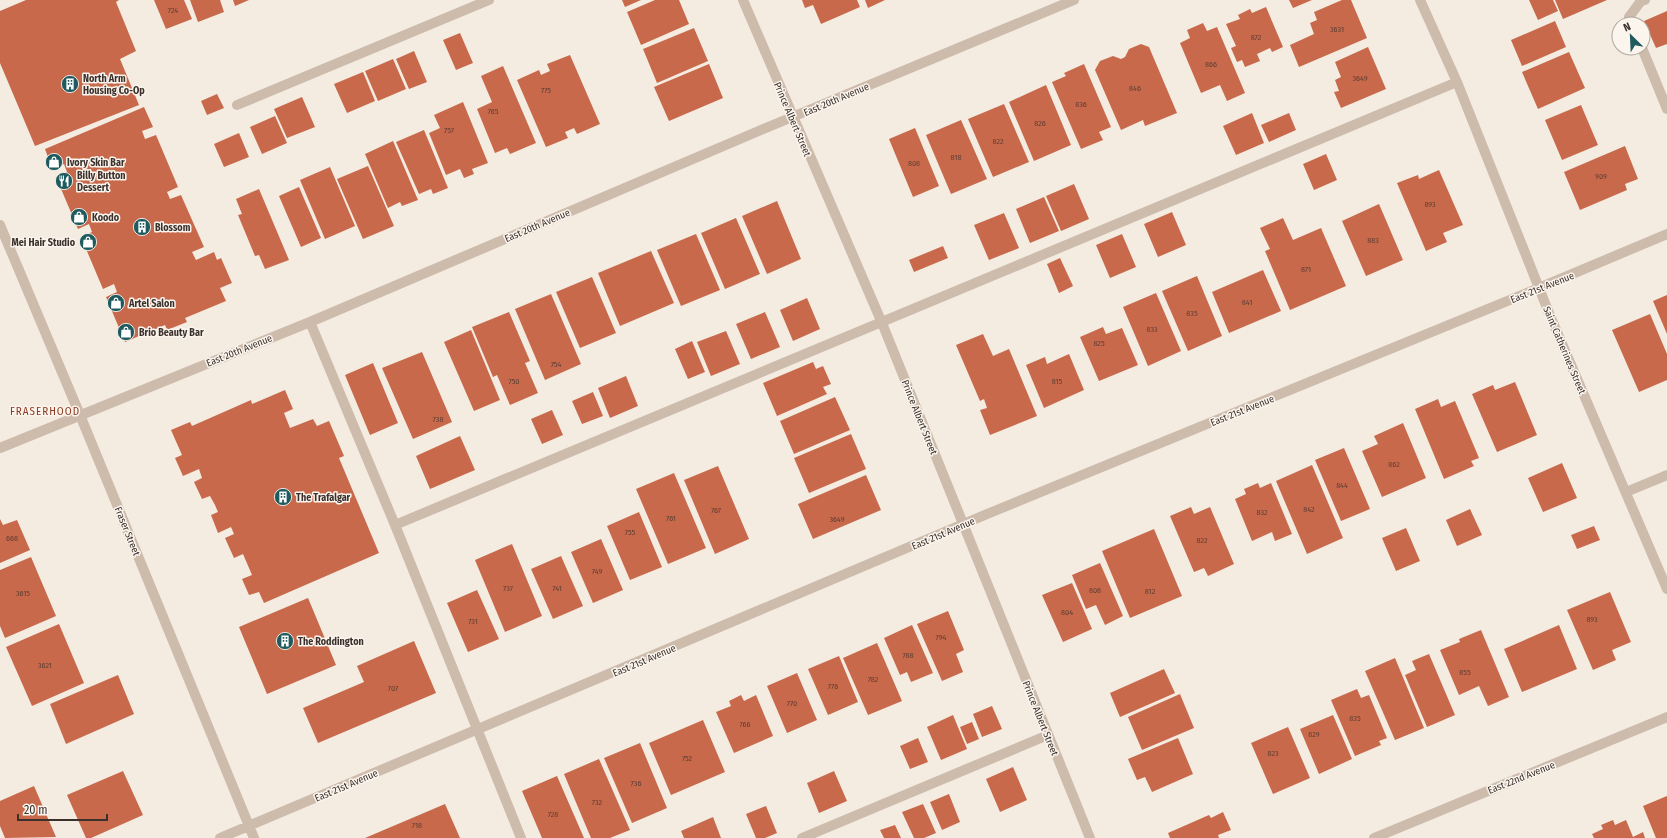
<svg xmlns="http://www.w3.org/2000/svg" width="1667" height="838" font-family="'Fira Sans Condensed',sans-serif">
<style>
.building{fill:#c8694b}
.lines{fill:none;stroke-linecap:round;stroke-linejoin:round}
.minor{stroke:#cdbbac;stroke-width:10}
.labels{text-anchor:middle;stroke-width:3;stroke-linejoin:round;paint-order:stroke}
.number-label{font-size:8px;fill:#5e3e33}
.poi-label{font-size:10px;font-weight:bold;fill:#3b302b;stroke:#fbf5ee;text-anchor:start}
.street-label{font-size:10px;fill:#3b302b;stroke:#fbf5ee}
.neighbourhood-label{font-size:11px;letter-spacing:1px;fill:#8c3b22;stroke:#fbf5ee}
</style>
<rect width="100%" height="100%" fill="#f4ebe1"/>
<!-- building -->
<path class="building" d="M26 0H119L116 2 136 51 120 59 139 105 35 146 0 63V11Z
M154 0H184L192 19 166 29Z
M190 0H220L224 12 198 22Z
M233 0H249L235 6Z
M622 0H641L625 7Z
M655 0H679L689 24 641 45 627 12Z
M802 0H857L860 7 821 24 813 5 805 8Z
M865 0H885L868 8Z
M1289 0H1312L1293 8Z
M1342 0H1351L1367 38 1299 67 1290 45 1314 34 1310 23 1317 20 1314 12Z
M1529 0H1553L1558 11 1538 20Z
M1555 0H1607L1563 19Z
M1266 7 1283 47 1272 52 1270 48 1257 54 1260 61 1245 67 1242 60 1237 62 1231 48 1236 46 1226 24 1240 19 1238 15 1250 9 1252 13Z
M1667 11V44L1656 48 1644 21Z
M1555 21 1566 47 1522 66 1511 40Z
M1203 23 1207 31 1217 27 1245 93 1227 101 1220 85 1201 93 1180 43 1190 38 1187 30Z
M694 28 708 61 657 83 643 49Z
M460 33 473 63 456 70 443 40Z
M1141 44 1149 47 1177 113 1145 126 1143 120 1121 130 1095 70 1100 61 1113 56 1121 59 1125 57 1129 49Z
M1368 47 1386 89 1341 108 1334 92 1339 91 1335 80 1341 77 1335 62Z
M414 51 427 82 409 89 396 59Z
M1569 52 1585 88 1538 109 1522 72Z
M570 55 600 124 577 134 574 128 565 132 568 138 546 147 517 80 539 70 541 75 550 71 547 64Z
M393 59 406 89 378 101 365 71Z
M709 64 723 98 669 121 654 87Z
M1084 64 1111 127 1099 132 1103 140 1081 149 1052 82 1066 76 1064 73Z
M503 66 536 143 510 154 507 148 495 153 477 109 492 102 481 76Z
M363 72 375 101 347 113 334 84Z
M1046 85 1071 145 1034 161 1009 102Z
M217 94 224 108 207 115 201 101Z
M302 97 315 127 287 138 274 109Z
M463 102 488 163 472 169 474 174 464 178 460 169 446 175 429 133 440 128 434 115Z
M1004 104 1029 162 993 177 968 119Z
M1581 105 1598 145 1562 160 1545 120Z
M144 107 153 127 142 131 145 139 156 135 178 187 167 192 170 199 181 195 204 247 192 252 196 260 214 252 217 260 221 258 232 283 220 288 226 301 185 318 187 322 167 330 165 325 125 342 106 297 117 292 114 284 103 289 81 237 92 232 89 224 78 229 56 177 67 172 64 164 52 168 45 149Z
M1252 113 1264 143 1236 155 1223 126Z
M1289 113 1296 130 1269 142 1261 125Z
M275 116 287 143 262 154 250 127Z
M961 120 987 179 951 194 926 135Z
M915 128 939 186 913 197 889 139Z
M424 130 448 188 433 194 431 189 419 194 396 142Z
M239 133 249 157 224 167 214 144Z
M393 141 418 200 402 206 400 202 388 208 365 154Z
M1625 146 1638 179 1625 184 1627 190 1580 210 1564 172Z
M1326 154 1337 180 1314 190 1303 164Z
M368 166 394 226 363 239 337 179Z
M330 167 355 226 325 239 300 180Z
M1439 170 1463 225 1443 233 1447 242 1426 251 1397 183 1418 175 1419 179Z
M1074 184 1089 219 1061 231 1046 196Z
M299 187 321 238 301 247 279 196Z
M259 189 289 260 265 269 259 255 255 256 238 215 242 214 236 199Z
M1044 197 1059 231 1030 243 1016 209Z
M777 201 801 259 767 274 742 216Z
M1379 204 1403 260 1366 276 1342 221Z
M1172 212 1186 245 1158 257 1144 224Z
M1004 213 1019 248 989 260 974 225Z
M736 218 760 274 725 289 701 233Z
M1283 218 1293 240 1321 228 1346 286 1290 310 1265 251 1270 249 1260 228Z
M696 234 720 290 681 306 657 250Z
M1122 234 1136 267 1110 278 1096 245Z
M943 246 948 258 914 272 909 260Z
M651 251 674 303 620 326 598 273Z
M1060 258 1073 286 1059 293 1047 264Z
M1263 270 1281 311 1229 333 1212 292Z
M1197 276 1222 336 1188 351 1162 291Z
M592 277 616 333 580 348 556 292Z
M1156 293 1181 351 1148 366 1123 307Z
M551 294 581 364 545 380 515 309Z
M1667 295V334L1653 301Z
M807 298 820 329 793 341 780 310Z
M509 312 530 361 525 363 538 393 510 405 497 375 493 377 472 327Z
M765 312 780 347 751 359 736 324Z
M1650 314 1667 354V380L1639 392 1612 330Z
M1103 327 1106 334 1122 328 1138 365 1099 381 1080 337Z
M471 330 500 400 474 411 444 342Z
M726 331 740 364 711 376 697 342Z
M983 334 993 356 1009 349 1037 416 990 435 980 410 987 408 984 399 980 401 956 345Z
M692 341 705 372 688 379 675 349Z
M422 352 452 422 413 439 382 368Z
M1069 354 1084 390 1044 408 1026 365 1045 357 1047 364Z
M813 362 816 369 823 366 831 384 823 387 827 394 777 416 763 383Z
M373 363 398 423 370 435 345 375Z
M626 376 638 406 610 418 598 388Z
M1515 382 1537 435 1497 452 1472 394 1493 385 1495 390Z
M285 390 293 409 284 413 290 428 313 419 317 426 329 421 344 456 339 458 379 553 264 603 259 592 249 595 242 579 252 575 243 554 234 558 225 538 234 534 231 527 218 533 211 515 218 512 215 505 210 496 202 499 194 482 202 478 199 469 183 476 175 458 182 455 171 430 190 422 192 426 251 400 252 404Z
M593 392 603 416 582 424 572 401Z
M835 397 850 430 794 454 780 421Z
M1438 399 1441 407 1455 401 1479 458 1471 461 1474 466 1444 479 1415 409Z
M552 410 563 435 542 444 531 419Z
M1403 423 1426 478 1382 497 1362 451 1378 444 1374 436Z
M851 434 866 469 809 493 794 458Z
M460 436 475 470 430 489 416 456Z
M1344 448 1370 509 1341 521 1315 460Z
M1562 463 1577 498 1543 512 1528 478Z
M1312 465 1343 538 1307 554 1276 481Z
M718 466 749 539 715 554 684 480Z
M674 473 706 548 668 564 636 489Z
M866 475 881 510 813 539 798 504Z
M1258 483 1260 488 1271 483 1292 534 1275 541 1272 532 1252 541 1235 499 1246 494 1244 489Z
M1191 507 1194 514 1210 507 1234 564 1208 576 1204 568 1194 572 1170 516Z
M1470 509 1482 535 1457 546 1446 520Z
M639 512 662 567 630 580 607 526Z
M0 519 3 525 17 520 30 550 0 563Z
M1594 526 1600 540 1577 549 1571 535Z
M1406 528 1420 561 1396 571 1382 538Z
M1154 529 1182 596 1130 618 1102 551Z
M601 539 623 590 593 603 571 552Z
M512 544 542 616 505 632 475 560Z
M561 556 583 606 553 619 531 569Z
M31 557 56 616 5 638 0 626V570Z
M1100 563 1123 616 1105 625 1096 605 1086 609 1072 575Z
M1072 583 1092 629 1063 642 1042 595Z
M477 590 499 639 468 652 447 603Z
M1610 592 1631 642 1612 650 1616 660 1593 670 1567 610Z
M308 598 336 665 267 694 239 627Z
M948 611 964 650 956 654 963 672 942 681 917 624Z
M59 624 84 683 32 706 6 647Z
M912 625 933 673 911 682 907 672 900 675 884 638Z
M1559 625 1577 669 1522 692 1504 649Z
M1481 630 1509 697 1488 706 1479 686 1459 695 1440 650 1460 642 1459 639Z
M414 641 436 693 318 743 303 708 364 682 357 666Z
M877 643 902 701 868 715 843 658Z
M1429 654 1455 715 1427 727 1405 675 1416 670 1412 661Z
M839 656 858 702 828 715 808 669Z
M1395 658 1424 728 1395 740 1365 671Z
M1164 669 1175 693 1120 717 1110 693Z
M797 673 817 720 787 733 767 686Z
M118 675 134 714 66 744 50 704Z
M1357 689 1361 698 1369 695 1387 738 1379 741 1381 745 1355 756 1331 700Z
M1180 694 1194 728 1142 750 1128 717Z
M741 695 744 701 756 695 773 736 734 753 716 712 731 706 729 701Z
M992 706 1002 729 982 737 973 714Z
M953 715 967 749 941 760 927 727Z
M1333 715 1352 759 1319 774 1300 729Z
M703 720 725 772 671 795 649 743Z
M972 722 979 739 967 744 960 727Z
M1288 727 1310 778 1273 794 1251 743Z
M918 738 928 762 910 769 900 746Z
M1178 738 1193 774 1152 792 1145 777 1137 780 1128 759Z
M640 743 667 808 632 823 604 758Z
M599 759 630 830 610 838H591L564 774Z
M1013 767 1027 800 1000 812 986 779Z
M123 771 143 815 91 838H86L67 795Z
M834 771 847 801 819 813 807 783Z
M557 776 584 838H542L522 791Z
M34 786 56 837 5 838 0 826V801Z
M949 794 960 822 942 830 930 802Z
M1667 796V838H1656L1643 806Z
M445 804 460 838H365Z
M923 804 936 833 924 838H914L902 812Z
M766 806 777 833 765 838H756L746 814Z
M1223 812 1231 830 1218 835 1219 838H1170L1168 833 1209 815 1211 818Z
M713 817 721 838H684L681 831Z
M1613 820 1615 825 1626 820 1633 837 1643 832 1645 838H1594L1592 834 1603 829 1601 825Z
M895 825 901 838H884L880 830Z"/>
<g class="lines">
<!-- minor -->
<path class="minor" d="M743 0 882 323 1090 838
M1420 0 1457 82 1551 318 1667 589
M1632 24 1629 17 1641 1 1645 0
M1642 48 1667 109
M237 105 489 0
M0 225 80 415 254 838
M310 322 395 525 521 838
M0 448 310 322 761 130 1074 0
M1626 492 1667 475
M395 525 1457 82
M220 838 992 512 1539 288 1667 234
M802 838 1048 735
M1374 838 1667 717"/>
</g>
<!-- icons -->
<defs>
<symbol id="building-disc" viewBox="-11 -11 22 22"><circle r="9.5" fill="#1f5a5e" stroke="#fbf5ee"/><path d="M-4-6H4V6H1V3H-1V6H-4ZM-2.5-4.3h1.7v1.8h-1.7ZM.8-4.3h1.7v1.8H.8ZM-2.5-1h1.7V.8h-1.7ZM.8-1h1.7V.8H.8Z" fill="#fff"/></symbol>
<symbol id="shop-disc" viewBox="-11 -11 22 22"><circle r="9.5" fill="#1f5a5e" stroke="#fbf5ee"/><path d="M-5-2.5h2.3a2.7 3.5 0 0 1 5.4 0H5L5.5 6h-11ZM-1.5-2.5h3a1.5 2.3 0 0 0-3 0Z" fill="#fff"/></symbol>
<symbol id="restaurant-disc" viewBox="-11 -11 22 22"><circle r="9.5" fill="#1f5a5e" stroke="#fbf5ee"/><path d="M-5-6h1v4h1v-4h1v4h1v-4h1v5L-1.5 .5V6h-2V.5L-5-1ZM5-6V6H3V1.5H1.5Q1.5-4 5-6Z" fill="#fff"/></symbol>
</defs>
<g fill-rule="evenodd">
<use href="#building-disc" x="60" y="74" width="20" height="20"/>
<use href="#shop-disc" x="44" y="152" width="20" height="20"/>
<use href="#restaurant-disc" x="54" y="171" width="20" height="20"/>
<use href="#shop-disc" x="69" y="207" width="20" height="20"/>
<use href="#building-disc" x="132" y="217" width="20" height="20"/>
<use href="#shop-disc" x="78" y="232" width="20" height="20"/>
<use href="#shop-disc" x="106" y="293" width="20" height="20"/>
<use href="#shop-disc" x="116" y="322" width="20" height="20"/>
<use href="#building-disc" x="273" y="487" width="20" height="20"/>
<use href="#building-disc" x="275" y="631" width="20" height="20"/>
</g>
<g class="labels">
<!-- number labels -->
<g class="number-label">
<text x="173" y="13">724</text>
<text x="1337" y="32">3631</text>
<text x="1256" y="40">872</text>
<text x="1211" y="67">866</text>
<text x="1360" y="81">3649</text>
<text x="1135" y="91">846</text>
<text x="546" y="93">775</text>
<text x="1081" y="107">836</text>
<text x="493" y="114">765</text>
<text x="1040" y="126">826</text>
<text x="449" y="133">757</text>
<text x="998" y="144">822</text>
<text x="956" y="160">818</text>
<text x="914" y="166">808</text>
<text x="1601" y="179">909</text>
<text x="1430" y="207">893</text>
<text x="1373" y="243">883</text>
<text x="1306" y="272">871</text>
<text x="1247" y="305">841</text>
<text x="1192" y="316">835</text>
<text x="1152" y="332">833</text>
<text x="1099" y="346">825</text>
<text x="556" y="367">754</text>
<text x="514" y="384">750</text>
<text x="1057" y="384">815</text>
<text x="438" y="422">738</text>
<text x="1394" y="467">862</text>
<text x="1342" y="488">844</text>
<text x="1309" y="512">842</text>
<text x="716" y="513">767</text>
<text x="1262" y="515">832</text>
<text x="671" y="521">761</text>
<text x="837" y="522">3649</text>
<text x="630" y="535">755</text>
<text x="12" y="541">668</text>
<text x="1202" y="543">822</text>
<text x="597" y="574">749</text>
<text x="508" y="591">737</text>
<text x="557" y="591">741</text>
<text x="1095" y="593">808</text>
<text x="1150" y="594">812</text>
<text x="23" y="596">3615</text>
<text x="1067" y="615">804</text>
<text x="1592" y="622">893</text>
<text x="473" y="624">731</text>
<text x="941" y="640">794</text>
<text x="908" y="658">788</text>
<text x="45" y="668">3621</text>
<text x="1465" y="675">855</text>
<text x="873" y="682">782</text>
<text x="833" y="689">776</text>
<text x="393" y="691">707</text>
<text x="792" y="706">770</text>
<text x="1355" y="721">835</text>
<text x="745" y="727">766</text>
<text x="1314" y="737">829</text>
<text x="1273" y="756">823</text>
<text x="687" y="761">752</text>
<text x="636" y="786">736</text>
<text x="597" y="805">732</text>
<text x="553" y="817">728</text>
<text x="417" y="828">718</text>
</g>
<!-- poi labels -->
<g class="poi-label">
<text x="83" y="82">North Arm<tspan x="83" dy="12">Housing Co-Op</tspan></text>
<text x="67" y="166">Ivory Skin Bar</text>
<text x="77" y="179">Billy Button<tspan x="77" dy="12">Dessert</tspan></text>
<text x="92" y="221">Koodo</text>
<text x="155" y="231">Blossom</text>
<text x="75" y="246" text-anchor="end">Mei Hair Studio</text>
<text x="129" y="307">Artel Salon</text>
<text x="139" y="336">Brio Beauty Bar</text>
<text x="296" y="501">The Trafalgar</text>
<text x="298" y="645">The Roddington</text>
</g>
<!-- street labels -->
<g class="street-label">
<text transform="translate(836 99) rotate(-23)" y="4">East 20th Avenue</text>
<text transform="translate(793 119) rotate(67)" y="4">Prince Albert Street</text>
<text transform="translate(537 225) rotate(-23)" y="4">East 20th Avenue</text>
<text transform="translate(1542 287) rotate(-22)" y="4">East 21st Avenue</text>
<text transform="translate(239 350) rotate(-22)" y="4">East 20th Avenue</text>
<text transform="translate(1565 350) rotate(67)" y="4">Saint Catherines Street</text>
<text transform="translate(1242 410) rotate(-22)" y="4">East 21st Avenue</text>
<text transform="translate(920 417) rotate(68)" y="4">Prince Albert Street</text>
<text transform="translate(128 531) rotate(68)" y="4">Fraser Street</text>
<text transform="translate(943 533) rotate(-23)" y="4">East 21st Avenue</text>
<text transform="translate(644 660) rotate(-23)" y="4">East 21st Avenue</text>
<text transform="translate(1041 718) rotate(68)" y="4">Prince Albert Street</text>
<text transform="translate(1521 777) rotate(-22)" y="4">East 22nd Avenue</text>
<text transform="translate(346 785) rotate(-23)" y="4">East 21st Avenue</text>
</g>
<!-- neighbourhood labels -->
<g class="neighbourhood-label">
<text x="45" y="415">FRASERHOOD</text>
</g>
</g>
<!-- north arrow -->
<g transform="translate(1631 36) rotate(336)"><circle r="19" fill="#fbf5ee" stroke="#aea6a0"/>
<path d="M0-3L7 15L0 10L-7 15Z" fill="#1f5a5e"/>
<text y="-6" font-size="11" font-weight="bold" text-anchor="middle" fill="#3b302b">N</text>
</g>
<!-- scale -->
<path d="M18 814v6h89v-6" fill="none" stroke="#3b302b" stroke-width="2"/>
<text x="24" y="814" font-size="12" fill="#3b302b" stroke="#fbf5ee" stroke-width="3" paint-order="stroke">20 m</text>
</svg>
